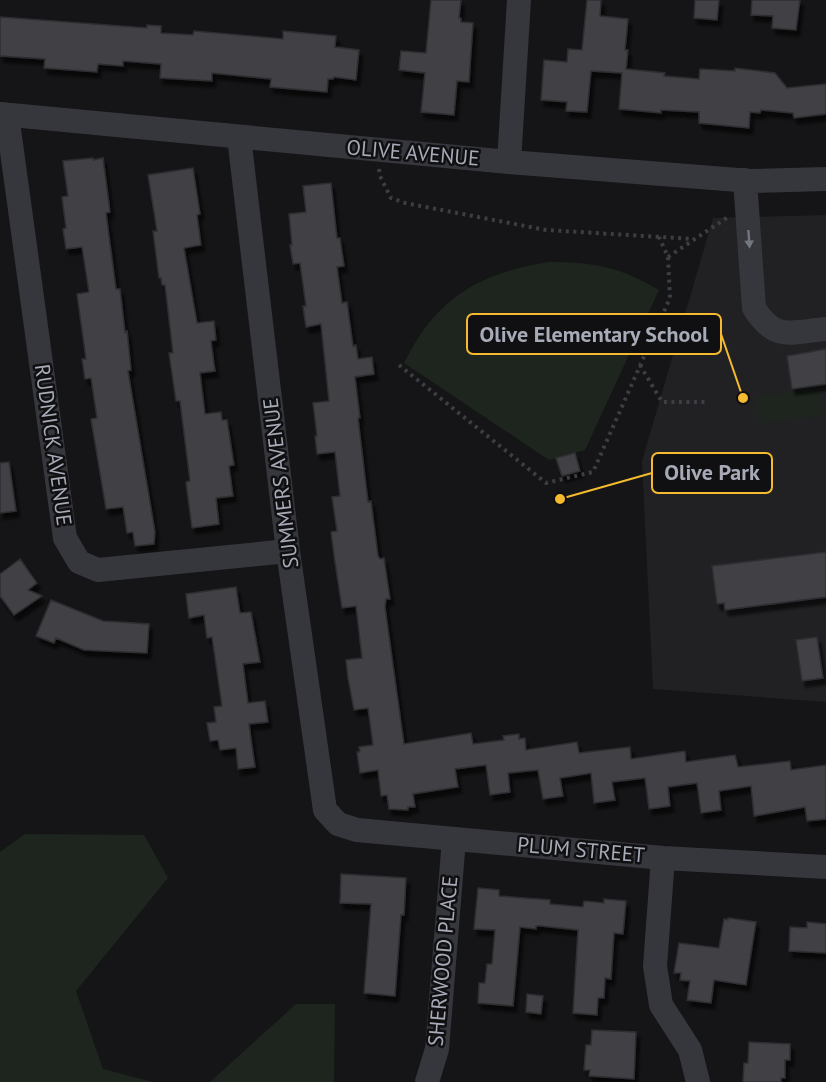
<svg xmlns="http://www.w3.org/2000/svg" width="826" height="1082" font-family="'PT Sans',sans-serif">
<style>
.built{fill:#212124}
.green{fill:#1d251e}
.building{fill:#3f4044;stroke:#2f2f33;stroke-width:1.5;filter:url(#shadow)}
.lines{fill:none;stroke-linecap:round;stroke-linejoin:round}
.path{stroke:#3c3e43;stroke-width:4;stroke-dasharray:3 4.5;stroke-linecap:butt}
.minor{stroke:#36373c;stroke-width:24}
.oneway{fill:#747780}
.labels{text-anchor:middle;stroke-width:5;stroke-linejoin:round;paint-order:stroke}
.street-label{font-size:21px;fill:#a7abb7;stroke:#101012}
.leader{fill:none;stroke:#f5ba2f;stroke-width:2}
.callout-dot{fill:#f5ba2f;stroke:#101012;stroke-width:2}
.callout{fill:#101012;stroke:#f5ba2f;stroke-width:2}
.callout-label{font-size:22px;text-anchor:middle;font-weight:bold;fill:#a7abb7}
</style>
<defs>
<filter id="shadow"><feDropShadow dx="3.5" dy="6" stdDeviation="1.5" flood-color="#0009"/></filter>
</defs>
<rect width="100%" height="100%" fill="#151517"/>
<!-- built -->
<path class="built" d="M826 215V702L653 689 642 461 713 218Z"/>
<!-- green -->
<path class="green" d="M548 262C592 262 621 267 659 290L585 450 549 460 404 363C410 352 417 338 425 328 458 285 497 271 548 262Z
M819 388 823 415 759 424 756 397Z
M25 834 144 835 168 878 76 991 103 1069 153 1082H0V852Z
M296 1004H335L334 1082H210Z"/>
<!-- building -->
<path class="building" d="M431 0H461L459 18H461V22L473 23 469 82 457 81 454 115 421 112 425 73 399 70 401 51 426 53Z
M587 0H601L600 16 628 19 625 50H628L626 69 665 73 664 76 699 79 700 69 735 71V68L775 73 787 88 826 84V114L794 118 793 113 761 110 760 113 750 112 749 128 699 123V112L661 110V113L619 109 622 73 591 71 587 112 566 111 567 102 541 100 544 60 567 62 568 49 582 50Z
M695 0H719L717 20 694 18Z
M752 0H800L796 30 772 28 773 16 751 15Z
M0 17 147 28V25L161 26V33L193 35 194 31 283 39V31L336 36 335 47 359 50 356 80 334 77 333 79H328L327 92 270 87 271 79 212 73V81L160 78 161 64 123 61V66L98 64 97 72 44 68 45 59 0 56Z
M93 158V160L103 158 110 212 106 213 116 289H120L125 332 127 331 131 370 128 371 155 532 154 544 135 546 133 532 127 533 123 507 106 509 91 419 97 418 91 378 85 379 82 359H86L77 294 89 292 82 247 66 249 63 229 66 228 62 197 68 196 63 161Z
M193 168 200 214 197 215 201 245 184 248 197 323 214 321 216 340 211 341 215 371 200 373 205 414 221 412 222 420H227L234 465 229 466 233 496 216 498 219 524 192 528 186 482 190 481 180 401H176L169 353H173L165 285H162L161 278H159L153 231H157L148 175Z
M331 183 337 238H340L344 266 337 267 342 303 347 302 353 346 356 345 358 359 372 357 374 374 355 377 360 418H358L368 502 371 501 378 556 380 559 384 558 390 599H386L385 607 404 744 471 733 473 744 504 740 503 736 519 734V739L525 738 526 750 577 742 579 753 630 747 631 759 685 751 686 762 735 755 738 767 790 761 791 770 826 765V819L807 821 805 807 754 816 751 786 719 791 721 810 701 813 697 783 668 787 670 806 649 809 645 778 612 782 615 800 594 803 591 773 560 778 563 796 543 799 538 770 508 773 510 792 490 795 486 765 455 769 458 787 413 794 415 807H408V810L389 809 387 795 381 796 378 770 360 773 357 752H360L359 747 373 745 368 708 354 710 348 678 346 660 362 658 356 606 342 608 335 562 331 532 337 531 332 497 340 496 335 452 317 454 315 436H317L313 403 329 401 321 324 306 327 303 306H306L300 263 293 264 290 245H292L289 214 306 212 303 186Z
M826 349V384L792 389 787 356Z
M575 453 580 471 562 476 556 458Z
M9 462 16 511 0 513V463Z
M826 552V597L725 610 724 603 717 604 712 566Z
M20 559 37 583 28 590 42 596 14 615 0 596V574Z
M236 587 240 613 251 612 260 662 243 664 248 703 265 701 268 722 249 724 255 767 238 769 236 748 220 750 218 740 210 741 207 723 216 722 214 707 222 706 212 637 207 638 204 615 189 618 186 594Z
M51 600 103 621 149 624 147 653 84 650 56 638 54 643 36 636Z
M817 637 823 678 802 681 796 640Z
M341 874 406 878 404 915H401L395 996 364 993 371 904 340 903Z
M478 888 499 890V896L550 900V904L583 907 584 901 604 903V899L626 901 623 934 614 933 611 979 605 978 604 998H598L597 1015 573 1013 578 930 541 926H536V929L520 927 513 1006 478 1003 479 983H485L487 964H492L495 930 474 929Z
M728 918 756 922 746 985 714 980 711 1003 687 1000 690 981 680 980 681 973H674L679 943 719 948 724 919 728 920Z
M807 922 826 924V953L789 951 790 927 807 928Z
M527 994 543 996 541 1014 526 1012Z
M592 1030 636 1032 634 1079 589 1076 590 1070H584L586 1045H591Z
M749 1042 790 1044V1060H785V1078H781V1082H743L744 1063H748Z"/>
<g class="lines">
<!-- path -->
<path class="path" d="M379 169 380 176 391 198 405 203 546 230 694 239
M668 257 728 217
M399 365 546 483 593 472 670 298 668 257 659 237
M640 365 662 402H705"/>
<!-- minor -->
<path class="minor" d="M0 114 509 162 751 181 826 179
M7 115 65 538 79 562 98 570 288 551
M239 137 288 551 325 810 338 824 357 830 663 858 826 867
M509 162 519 0
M745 180 754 308C775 342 791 332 826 329
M663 858 655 966 661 1005 690 1050 698 1082
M427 1082 437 1049 454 839"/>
</g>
<!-- one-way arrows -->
<defs><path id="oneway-solid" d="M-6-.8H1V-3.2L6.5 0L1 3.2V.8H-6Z" transform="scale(1.5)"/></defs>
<use class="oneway" href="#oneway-solid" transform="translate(749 239) rotate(86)"/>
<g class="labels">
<!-- street labels -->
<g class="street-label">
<text transform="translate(413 153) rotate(5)" y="7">OLIVE AVENUE</text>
<text transform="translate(53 445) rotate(82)" y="7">RUDNICK AVENUE</text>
<text transform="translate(281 483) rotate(-97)" y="7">SUMMERS AVENUE</text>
<text transform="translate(581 850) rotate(5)" y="7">PLUM STREET</text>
<text transform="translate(443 961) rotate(-85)" y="7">SHERWOOD PLACE</text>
</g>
</g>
<!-- callouts -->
<path class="leader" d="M743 398L721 334M560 499L652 473"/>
<g class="callout-dot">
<circle cx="743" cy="398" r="6"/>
<circle cx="560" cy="499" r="6"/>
</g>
<g class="callout">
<rect x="467" y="314" width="254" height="40" rx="6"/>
<rect x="652" y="453" width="120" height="40" rx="6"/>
</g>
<g class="callout-label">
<text x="594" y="342">Olive Elementary School</text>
<text x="712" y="480">Olive Park</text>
</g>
</svg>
